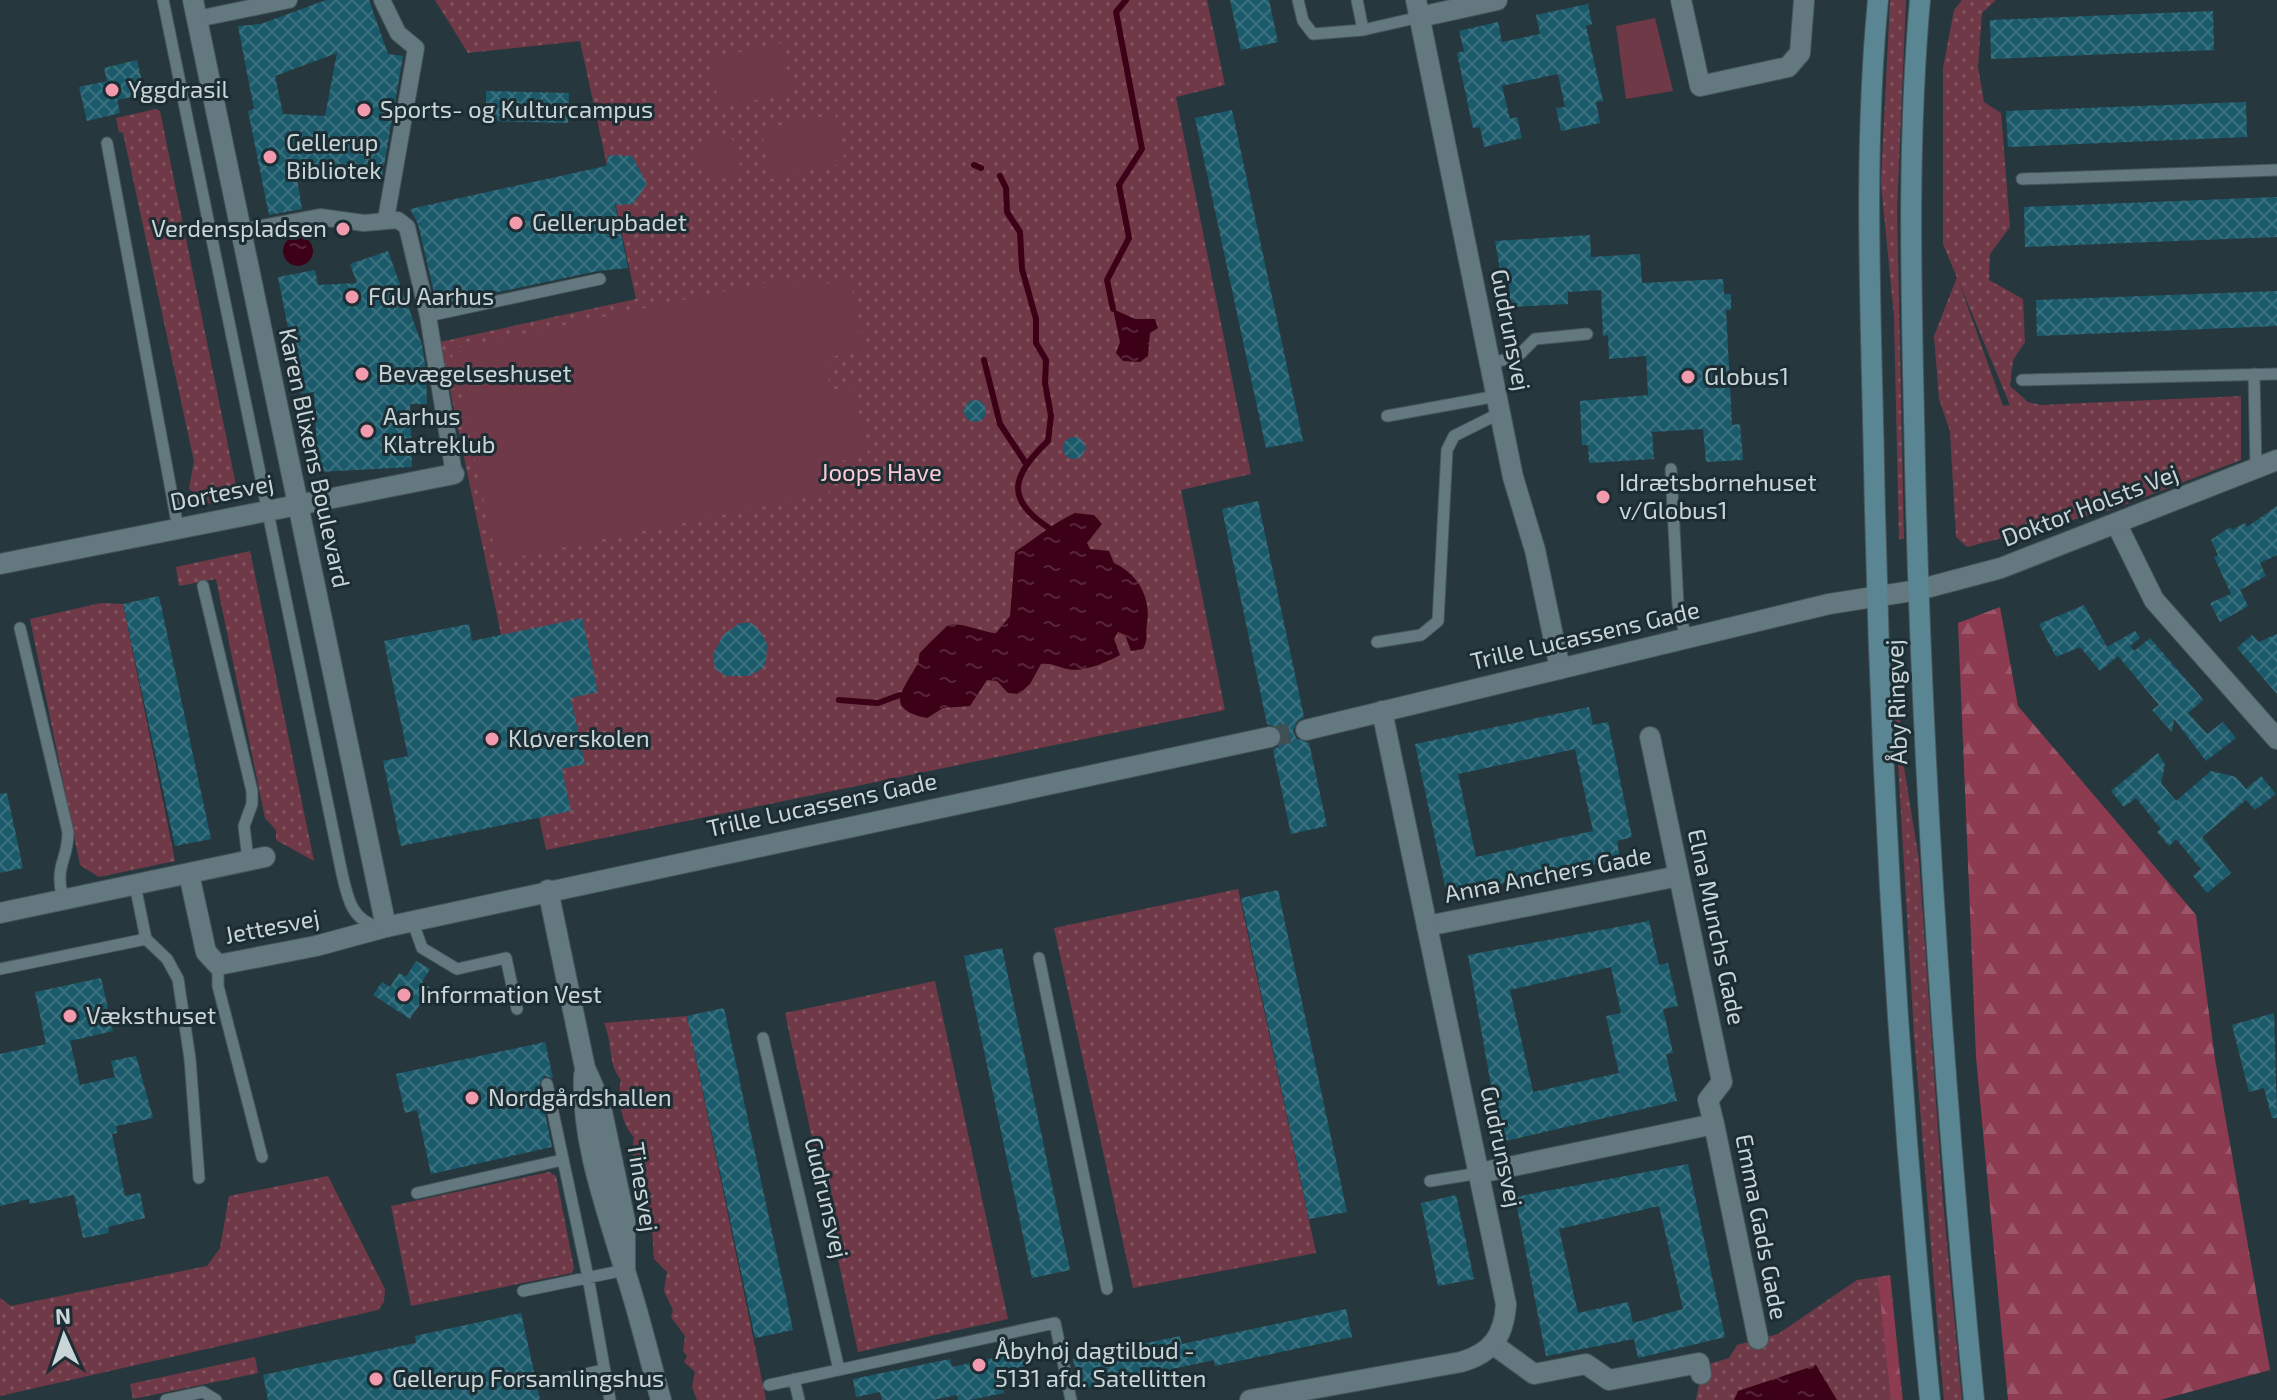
<svg xmlns="http://www.w3.org/2000/svg" width="2277" height="1400" font-family="'Exo 2',sans-serif">
<style>
.green{fill:url(#green-dots)}
.forest{fill:url(#forest-firs)}
.pitch{fill:#703947}
.water{fill:url(#water-ripples)}
.lines{fill:none;stroke-linecap:round;stroke-linejoin:round}
.stream{stroke:#3c0117;stroke-width:6}
.building{fill:url(#building-cross-hatch);fill-rule:evenodd}
.tertiary-tunnel{stroke:#3f5055;stroke-width:20;stroke-dasharray:20 10;stroke-linecap:butt}
.service-casing{stroke:#46565a;stroke-width:13}
.pedestrian-casing{stroke:#46565a;stroke-width:18}
.minor-casing{stroke:#46565a;stroke-width:22}
.tertiary-casing{stroke:#46565a;stroke-width:22}
.secondary-casing{stroke:#46565a;stroke-width:22}
.service{stroke:#64787f;stroke-width:11}
.pedestrian{stroke:#64787f;stroke-width:16}
.minor{stroke:#64787f;stroke-width:20}
.tertiary{stroke:#64787f;stroke-width:20}
.secondary{stroke:#5a8694;stroke-width:20}
.poi-dot{fill:#f29aae;stroke:#1c2e33;stroke-width:3}
.labels{text-anchor:middle;stroke-width:6;stroke-linejoin:round;paint-order:stroke}
.poi-label{font-size:24px;fill:#cad5d8;stroke:#1c2e33;text-anchor:start}
.street-label{font-size:24px;fill:#cad5d8;stroke:#1c2e33}
.park-label{font-size:24px;fill:#fac9d2;stroke:#1c2e33}
</style>
<defs>
<pattern id="green-dots" width="8" height="8" patternUnits="userSpaceOnUse" patternTransform="scale(2)"><rect width="8" height="8" fill="#703947"/><path d="M2 2h.1M6 6h.1" fill="none" stroke="#835561" stroke-width="1.8" stroke-linecap="round"/></pattern>
<pattern id="forest-firs" width="22" height="20" patternUnits="userSpaceOnUse" patternTransform="scale(2)"><rect width="22" height="20" fill="#8c3b51"/><path d="M5 1l3.5 6h-7zM16 11l3.5 6h-7z" fill="#9b5669"/></pattern>
<pattern id="water-ripples" width="26" height="14" patternUnits="userSpaceOnUse" patternTransform="scale(2)"><rect width="26" height="14" fill="#3c0117"/><path d="M2 4q2-2 4 0t4 0M15 11q2-2 4 0t4 0" fill="none" stroke="#572538"/></pattern>
<pattern id="building-cross-hatch" width="8" height="8" patternUnits="userSpaceOnUse" patternTransform="scale(2)"><rect width="8" height="8" fill="#1b5a6b"/><path d="M0 0l8 8M0 8l8-8" fill="none" stroke="#3b717f"/></pattern>
</defs>
<rect width="100%" height="100%" fill="#26383e"/>
<!-- green -->
<path class="green" d="M435 0H1207L1225 85 1176 97 1251 474 1181 490 1225 710 546 850 440 342 636 299 580 41 468 53Z
M1890 0H1906L1897 209 1904 539H1899L1894 317 1881 183Z
M1962 0H1996L1982 13 1978 67 1984 102 2001 113 2010 227 1990 254 1989 280 2023 299 2025 342 2013 360 2010 386 2028 402 2041 405 2241 396V460L2111 510 1967 547 1956 537 1950 431 1939 399 1934 336 1957 277 2003 406 2010 405 1943 244V68L1954 10Z
M156 109 160 111 237 490 231 498 210 504 189 489 194 461 123 133 119 132 116 118Z
M250 551 314 861 276 840V830L265 818 216 579 179 586 176 567Z
M101 603 123 604 175 861 99 877 80 865 30 619Z
M1896 644 1902 755 1919 860 1943 1201 1962 1400H1944L1940 1357 1914 1034 1891 645Z
M1238 889 1316 1253 1133 1288 1054 928Z
M935 981 1008 1319 858 1352 785 1013Z
M687 1016 766 1400H697L692 1387 695 1372 684 1362 687 1356 683 1351 685 1336 671 1317 673 1310 664 1291 667 1272 654 1259 652 1230 646 1225 650 1208 643 1203 652 1194C632 1179 631 1160 634 1137 621 1125 617 1096 621 1080 607 1062 614 1047 604 1023Z
M549 1172 556 1176 574 1268 572 1273 411 1306 391 1206Z
M328 1176 385 1289 384 1302 378 1310 0 1396V1298L11 1306 207 1266 220 1248 229 1196Z
M1890 1275 1903 1400H1696L1703 1366 1729 1358 1737 1345 1778 1334 1857 1280Z
M255 1357 258 1373 133 1399 130 1384Z"/>
<!-- forest -->
<path class="forest" d="M2000 607 2018 706 2196 915 2215 1059 2270 1370 2160 1400H2008L1976 1057 1958 623Z
M1890 1275 1902 1400H1891L1878 1278Z"/>
<!-- pitch -->
<path class="pitch" d="M1655 18 1673 91 1626 99 1616 26Z
M781 43 792 92 720 108 709 59Z
M835 114 845 163 771 179 761 129Z
M697 157a22 22 0 1 1 44 0a22 22 0 1 1-44 0Z
M793 277 795 283 813 278 815 286 850 279 865 349 835 356 836 363 826 366 831 390 853 385 868 455 837 462 840 477 827 480 829 493 497 561 451 349Z"/>
<!-- water -->
<path class="water" d="M283 251a15 15 0 1 1 30 0a15 15 0 1 1-30 0Z
M1113 309 1135 319H1155L1158 328 1150 333 1148 356 1140 362 1123 361 1116 353 1120 342Z
M1075 513 1094 515 1102 524 1087 543 1090 549 1109 551 1114 563C1139 575 1151 598 1147 624 1145 634 1149 639 1143 649L1131 651 1125 635 1118 632 1114 639 1120 655C1108 662 1082 673 1067 669 1057 667 1053 663 1041 664L1030 684 1019 694 1008 693 997 681 987 680 970 706 943 708 927 718C883 709 903 690 917 665 920 661 918 656 920 653 921 651 945 628 947 626 958 620 984 633 996 633L1010 616 1015 552C1036 538 1053 523 1075 513Z
M1816 1365 1837 1400H1734L1738 1391Z"/>
<g class="lines">
<!-- stream -->
<path class="stream" d="M974 165 981 168
M1000 176 1006 188 1007 212 1020 232 1022 269 1036 319V343L1046 360 1045 383 1051 416 1048 441C1012 475 1004 499 1049 528
M1113 309 1107 280 1129 238 1119 185 1142 149 1116 12 1126 0
M984 360 1000 424 1025 462
M839 700 878 703 900 695"/>
</g>
<!-- building -->
<path class="building" d="M326 0H369L388 54 403 56 382 177 332 170V180L297 179 302 209 269 215 248 111 254 109 238 26 261 24ZM337 53 325 116 283 114 275 76Z
M1230 0H1269L1278 42 1241 50Z
M1588 4 1592 24 1586 26 1603 101 1596 102 1600 123 1561 131 1556 108 1565 107 1558 74 1502 86 1510 119 1517 117 1522 138 1484 147 1480 127 1473 128 1457 53 1464 51 1459 31 1498 22 1502 42 1540 34 1536 15Z
M2213 11 2214 50 1991 59 1990 20Z
M137 60 145 94 117 100 120 113 87 121 79 87 107 81 104 68Z
M486 91 569 93 568 123 486 121Z
M2246 102 2247 137 2008 147 2006 111Z
M1232 110 1303 441 1266 448 1195 118Z
M609 155 632 156 647 184 633 204 615 205 628 268 598 271 437 305 418 224 410 209 606 166Z
M2277 197V237L2025 247 2024 207Z
M1590 235 1591 257 1640 254 1642 283 1723 279 1724 294H1731V310H1726L1732 425 1740 424 1743 460 1706 462 1703 429 1652 432 1654 459 1589 463 1588 445H1582L1580 401 1648 395 1646 356 1609 359 1608 335 1603 336 1601 290 1568 292V304L1510 307 1509 281H1502L1495 241Z
M388 251 422 345 426 370 427 404H410L412 467 318 472 314 392 301 394 278 277 315 270 318 285 357 283 350 264Z
M2277 291V326L2037 336 2036 300Z
M964 411a11 11 0 1 1 22 0a11 11 0 1 1-22 0Z
M1063 448a11 11 0 1 1 22 0a11 11 0 1 1-22 0Z
M1258 501 1304 717 1297 721 1293 732 1297 739 1309 743 1327 826 1291 834 1273 750 1279 746 1283 735 1279 728 1267 724 1222 509Z
M2277 506V555L2260 563 2266 576 2240 590 2248 606 2220 622 2210 603 2231 594 2214 557 2218 555 2211 540 2230 527 2232 530 2245 523 2247 527Z
M159 596 211 839 175 846 123 604Z
M2084 605 2107 647 2135 631 2140 638 2130 646 2134 651 2150 638 2201 697 2203 700 2188 713 2207 734 2223 722 2236 738 2206 761 2174 719 2172 732 2152 710 2159 705 2118 656 2100 671 2080 647 2056 657 2039 624Z
M582 618 598 692 571 698 585 764 562 769 571 811 401 846 383 761 408 756 384 641 469 624 472 641Z
M740 623H752L762 634 767 644 766 662 762 669 748 676H726L715 669 713 655 723 635Z
M2277 634V694L2237 648 2252 635 2259 642Z
M1589 707 1593 725 1608 722 1632 837 1617 841 1620 859 1447 895 1415 744ZM1575 749 1593 831 1476 857 1458 774Z
M2158 753 2165 765 2161 783 2176 801 2211 771 2236 777 2246 789 2261 776 2276 794 2255 810 2246 800 2202 837 2231 873 2207 893 2193 876 2201 869 2176 839 2169 846 2157 832 2161 829 2136 798 2124 807 2111 791Z
M7 793 23 868 0 873V794Z
M1278 890 1347 1212 1309 1219 1241 898Z
M1649 921 1659 965 1668 963 1678 1006 1663 1009 1673 1053 1666 1054 1677 1101 1501 1142 1468 955ZM1611 967 1621 1013 1606 1016 1619 1073 1533 1092 1510 990Z
M1002 948 1070 1270 1032 1278 964 956Z
M416 961 430 969 422 982 431 988 410 1019 373 995 382 982 390 987 399 973 406 977Z
M101 978 113 1031 70 1041 80 1085 115 1077 111 1061 136 1056 153 1118 116 1126 117 1133 112 1134 125 1196 140 1193 145 1218 108 1227 109 1233 83 1238 74 1195 30 1204 29 1199 0 1206V1054L46 1044 35 992Z
M724 1008 793 1330 755 1338 687 1016Z
M2274 1013 2277 1118H2272L2264 1088 2249 1092 2232 1025Z
M545 1042 553 1078 544 1076 539 1085 552 1147 431 1174 417 1110 405 1113 396 1074Z
M1688 1164 1725 1337 1638 1358 1634 1339 1546 1356 1515 1197ZM1659 1206 1683 1309 1633 1323 1628 1302 1578 1313 1559 1229Z
M1456 1195 1474 1279 1438 1286 1421 1203Z
M1346 1309 1352 1337 1215 1366 1214 1360 1080 1389 1073 1359 1180 1336 1182 1344Z
M521 1313 540 1400H268L263 1375 416 1343 415 1336Z
M1022 1352 1026 1369 1001 1374 1004 1393 969 1400H958L957 1395 933 1400H882L880 1392 856 1397 853 1379 950 1359 952 1367Z"/>
<g class="lines">
<!-- tertiary-tunnel -->
<path class="tertiary-tunnel" d="M1270 737 1306 730"/>
<defs>
<path id="service" d="M163 0 341 869C347 895 350 921 380 927
M1298 0 1303 21 1313 34 1363 30 1420 17
M1357 0 1363 30
M107 143 178 528
M2022 179 2277 170
M428 316 600 279
M1490 363 1517 357 1535 339 1587 334
M2254 374 2256 469
M2022 380 2277 374
M1387 416 1497 396
M1671 469 1678 605 1686 638
M203 586 252 791V804L244 826 248 860
M20 628 68 832C68 862 54 863 63 900
M1377 642 1421 635 1438 621 1447 450 1454 436 1500 413
M412 920 422 948 457 969 506 958 517 1009
M146 939 167 959 178 979 190 1059 199 1178
M1039 958 1107 1289
M218 965V986L262 1157
M0 969 146 939 135 885
M763 1038 839 1370
M547 1084 588 1277 610 1400
M1430 1181 1480 1173
M417 1193 562 1160
M523 1291 625 1270
M794 1379 799 1400
M547 1382 604 1370
M769 1385 1055 1323 1071 1400
M166 1400 203 1392 216 1400"/>
<path id="pedestrian" d="M382 0 398 33 416 48 386 219
M197 19 289 0
M241 232 320 217 364 223 398 220 407 227 428 316 454 474"/>
<path id="minor" d="M1416 0 1513 477 1535 550 1560 669
M1681 0 1700 86 1788 67 1800 53 1804 0
M1420 17 1497 0
M2117 525 2154 600 2277 739
M0 564 454 474
M1650 737 1722 1082 1708 1100 1714 1124
M189 874 206 952 218 965 316 946 386 927
M0 913 265 857
M1427 926 1679 876
M1480 1173 1714 1124 1758 1339
M1494 1345 1534 1374 1586 1364 1609 1380 1699 1363 1701 1374"/>
<path id="tertiary" d="M193 0 386 927 1270 737
M1306 730 1829 604 1918 590 2001 568 2277 460
M548 890 585 1068 600 1102 625 1221V1270
M584 1075C581 1141 606 1207 625 1271 639 1313 649 1357 661 1400
M1250 1400 1461 1362C1492 1353 1504 1336 1506 1304L1382 711"/>
<path id="secondary" d="M1878 0C1863 154 1871 310 1874 465 1880 777 1899 1089 1930 1400
M1920 0C1906 155 1912 310 1915 465 1922 777 1944 1089 1974 1400"/>
</defs>
<!-- service casing -->
<use href="#service" class="service-casing"/>
<!-- pedestrian casing -->
<use href="#pedestrian" class="pedestrian-casing"/>
<!-- minor casing -->
<use href="#minor" class="minor-casing"/>
<!-- tertiary casing -->
<use href="#tertiary" class="tertiary-casing"/>
<!-- secondary casing -->
<use href="#secondary" class="secondary-casing"/>
<!-- service -->
<use href="#service" class="service"/>
<!-- pedestrian -->
<use href="#pedestrian" class="pedestrian"/>
<!-- minor -->
<use href="#minor" class="minor"/>
<!-- tertiary -->
<use href="#tertiary" class="tertiary"/>
<!-- secondary -->
<use href="#secondary" class="secondary"/>
</g>
<!-- markers -->
<g class="poi-dot">
<circle cx="112" cy="90" r="8"/>
<circle cx="364" cy="110" r="8"/>
<circle cx="270" cy="157" r="8"/>
<circle cx="516" cy="223" r="8"/>
<circle cx="343" cy="229" r="8"/>
<circle cx="352" cy="297" r="8"/>
<circle cx="362" cy="374" r="8"/>
<circle cx="1688" cy="377" r="8"/>
<circle cx="367" cy="431" r="8"/>
<circle cx="1603" cy="497" r="8"/>
<circle cx="492" cy="739" r="8"/>
<circle cx="404" cy="995" r="8"/>
<circle cx="70" cy="1016" r="8"/>
<circle cx="472" cy="1098" r="8"/>
<circle cx="979" cy="1365" r="8"/>
<circle cx="376" cy="1379" r="8"/>
</g>
<g class="labels">
<!-- poi labels -->
<g class="poi-label">
<text x="128" y="98">Yggdrasil</text>
<text x="380" y="118">Sports- og Kulturcampus</text>
<text x="286" y="151">Gellerup<tspan x="286" dy="28">Bibliotek</tspan></text>
<text x="532" y="231">Gellerupbadet</text>
<text x="327" y="237" text-anchor="end">Verdenspladsen</text>
<text x="368" y="305">FGU Aarhus</text>
<text x="378" y="382">Bevægelseshuset</text>
<text x="1704" y="385">Globus1</text>
<text x="383" y="425">Aarhus<tspan x="383" dy="28">Klatreklub</tspan></text>
<text x="1619" y="491">Idrætsbørnehuset<tspan x="1619" dy="28">v/Globus1</tspan></text>
<text x="508" y="747">Kløverskolen</text>
<text x="420" y="1003">Information Vest</text>
<text x="86" y="1024">Væksthuset</text>
<text x="488" y="1106">Nordgårdshallen</text>
<text x="995" y="1359">Åbyhøj dagtilbud -<tspan x="995" dy="28">5131 afd. Satellitten</tspan></text>
<text x="392" y="1387">Gellerup Forsamlingshus</text>
</g>
<!-- street labels -->
<g class="street-label">
<text transform="translate(1510 330) rotate(79)" y="8">Gudrunsvej</text>
<text transform="translate(314 458) rotate(78)" y="8">Karen Blixens Boulevard</text>
<text transform="translate(222 493) rotate(-11)" y="8">Dortesvej</text>
<text transform="translate(2090 506) rotate(-21)" y="8">Doktor Holsts Vej</text>
<text transform="translate(1585 636) rotate(-13)" y="8">Trille Lucassens Gade</text>
<text transform="translate(1897 702) rotate(-92)" y="8">Åby Ringvej</text>
<text transform="translate(822 805) rotate(-12)" y="8">Trille Lucassens Gade</text>
<text transform="translate(1548 875) rotate(-11)" y="8">Anna Anchers Gade</text>
<text transform="translate(272 927) rotate(-11)" y="8">Jettesvej</text>
<text transform="translate(1716 927) rotate(78)" y="8">Elna Munchs Gade</text>
<text transform="translate(1501 1147) rotate(78)" y="8">Gudrunsvej</text>
<text transform="translate(642 1187) rotate(81)" y="8">Tinesvej</text>
<text transform="translate(826 1198) rotate(77)" y="8">Gudrunsvej</text>
<text transform="translate(1761 1227) rotate(79)" y="8">Emma Gads Gade</text>
</g>
<!-- park labels -->
<g class="park-label">
<text x="881" y="481">Joops Have</text>
</g>
</g>
<!-- north arrow -->
<g transform="translate(64 1336) rotate(357)" stroke="#1c2e33" stroke-width="6" paint-order="stroke">
<path d="M0-6L14 30L0 20L-14 30Z" fill="#cad5d8"/>
<text y="-12" font-size="22" font-weight="bold" text-anchor="middle" fill="#cad5d8">N</text>
</g>
</svg>
